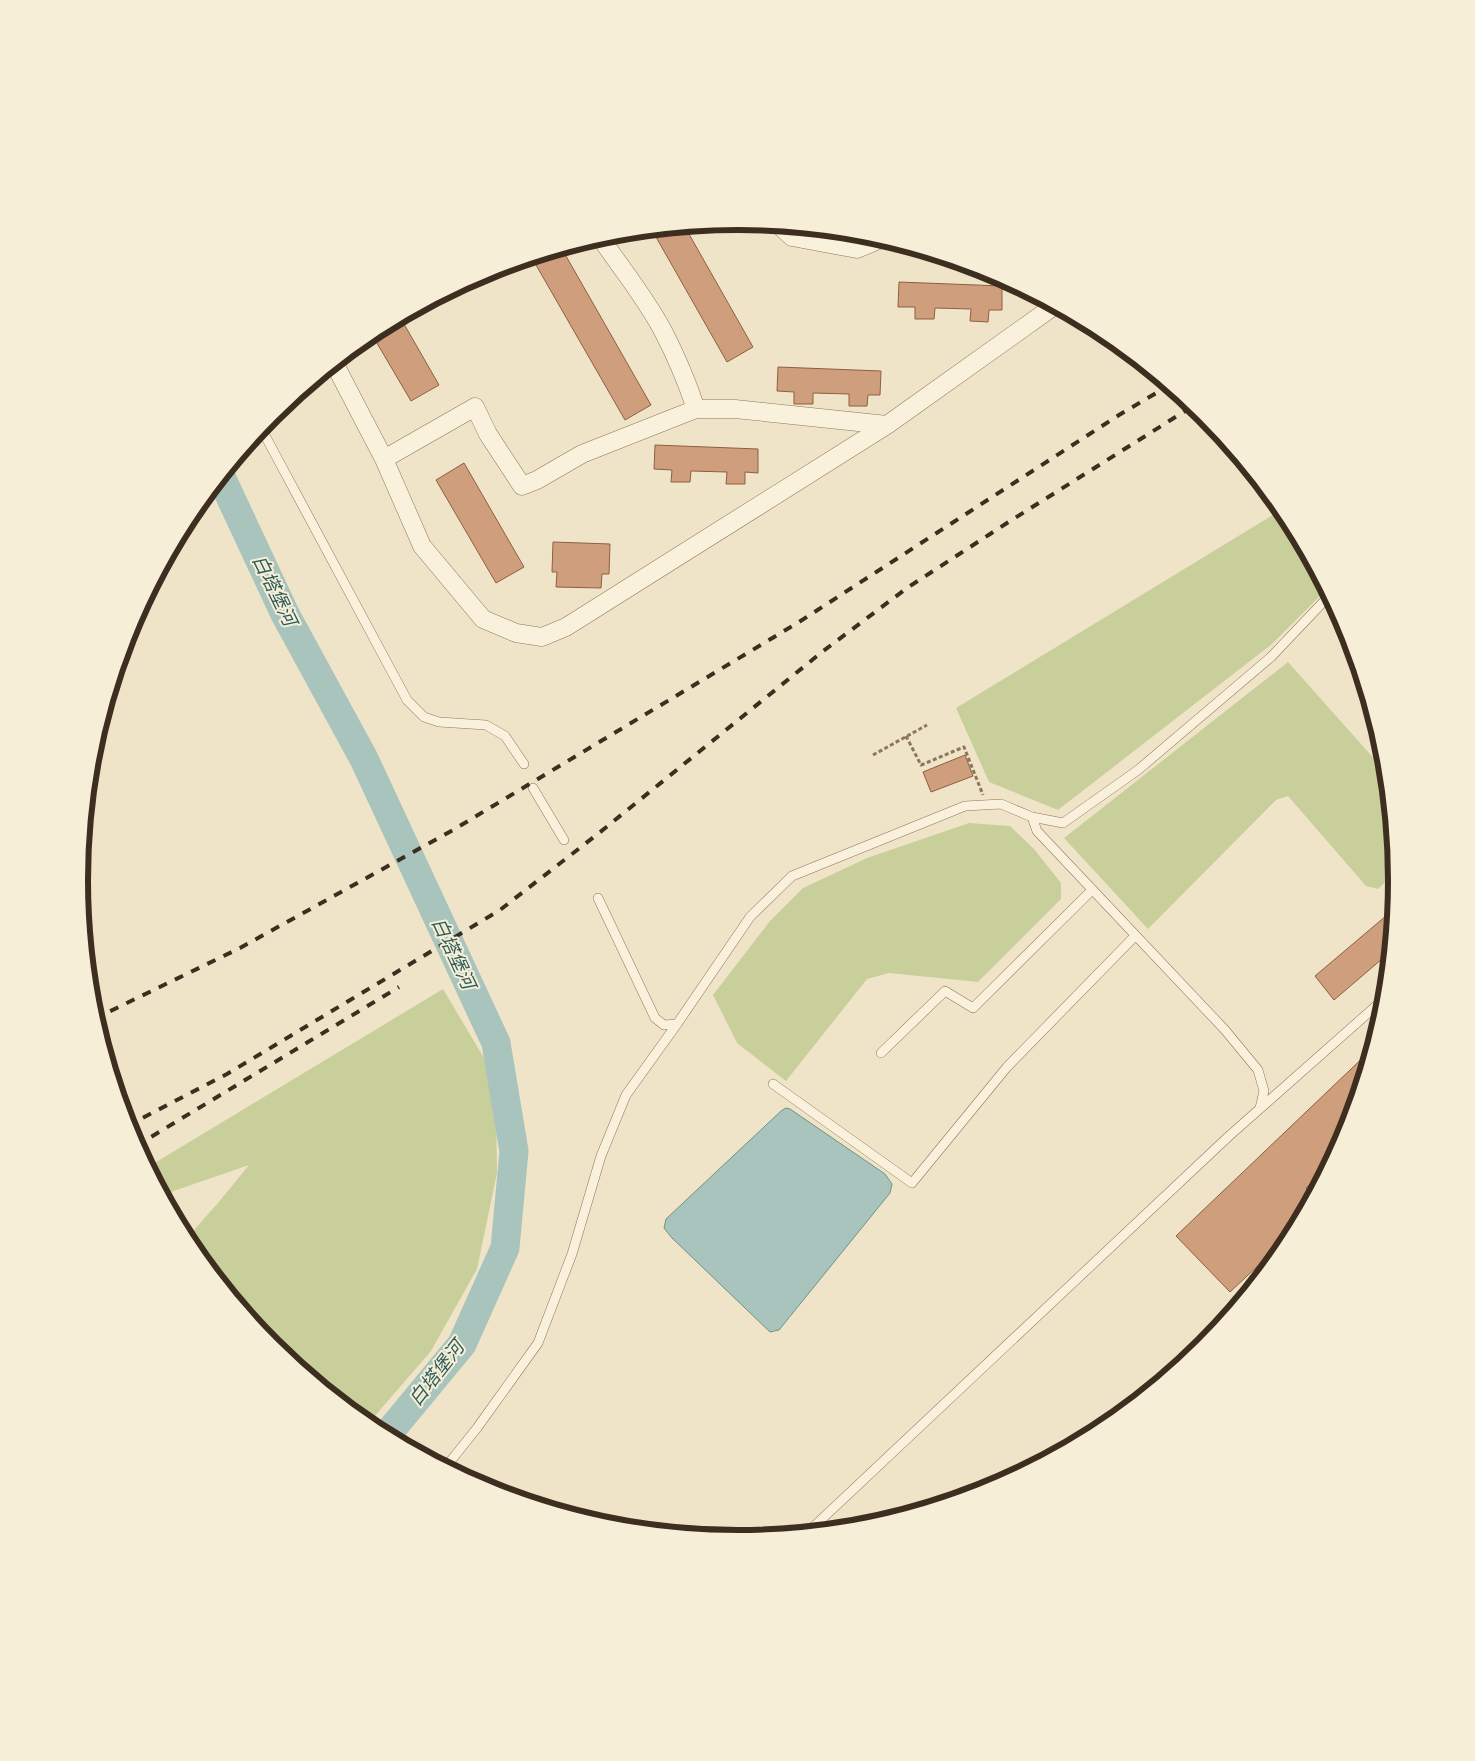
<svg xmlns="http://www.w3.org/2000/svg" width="1475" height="1761" font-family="Lora,'Noto Sans SC',serif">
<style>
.green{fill:#c9cf9b}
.water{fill:#a9c4bc;stroke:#6f938a}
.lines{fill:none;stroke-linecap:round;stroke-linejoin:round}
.river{stroke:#a9c4bc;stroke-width:29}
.building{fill:#cf9f7d;stroke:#8d5f41}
.lane-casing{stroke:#8d765c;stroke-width:10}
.street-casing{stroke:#8d765c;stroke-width:19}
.path{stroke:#8d765c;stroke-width:3;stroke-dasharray:4 2.5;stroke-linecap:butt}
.lane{stroke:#faf1dc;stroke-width:9}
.street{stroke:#faf1dc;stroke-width:18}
.rail{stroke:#3d2e20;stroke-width:4;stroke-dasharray:9 9;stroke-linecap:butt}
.labels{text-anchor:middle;stroke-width:4;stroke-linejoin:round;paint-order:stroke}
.water-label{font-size:19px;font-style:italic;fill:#2f5d5a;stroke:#f7eed8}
.rim{fill:none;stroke:#3d2e20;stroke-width:6}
</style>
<rect width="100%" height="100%" fill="#f0e4c8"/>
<!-- green -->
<path class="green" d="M1281 510 1326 590 1272 644 1058 810 989 782 956 708Z
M1288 662 1386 772 1395 873 1378 889 1366 886 1288 796 1276 800 1148 929 1064 838Z
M969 823 1010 826 1034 849 1061 883V899L978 982 889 973 867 979 786 1081 737 1043 713 995 770 921 803 888 867 858Z
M443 989 484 1058 496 1110 497 1173 477 1269 431 1351 367 1425 271 1346 190 1246 186 1239 218 1203 249 1165 162 1195 148 1167Z"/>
<!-- water -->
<path class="water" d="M786 1108 790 1109 885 1174 892 1184 890 1193 779 1330 770 1332 672 1238 664 1228 666 1219 781 1111Z"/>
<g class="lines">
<!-- river -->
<path class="river" d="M221 477 285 614 364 759 496 1043 514 1151 505 1248 462 1344 386 1436"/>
</g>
<!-- building -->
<path class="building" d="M685 227 753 347 727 362 652 230Z
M562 249 651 405 625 420 532 258Z
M899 282 1002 286V310H989L988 322 970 321 971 309 935 308 934 319H915V307H898Z
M400 317 439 385 411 401 371 333Z
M778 367 881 371 880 395H868L867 406H849V394L813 393V404H794V392L777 391Z
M655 445 758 449V473L745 472V484H726L727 472 691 471 690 482H671L672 470 654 469Z
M464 463 524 567 496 583 436 480Z
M553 542 610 544 609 574H602L601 588 556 587 557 572H552Z
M965 755 973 776 931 792 923 772Z
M1393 910 1389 953 1334 1000 1315 976Z
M1372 1049 1346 1133 1327 1168 1306 1188 1313 1195 1293 1233 1230 1292 1176 1236Z"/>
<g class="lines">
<defs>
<path id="lane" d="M261 428 407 700 424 717 439 722 486 725 505 736 524 764
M533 788 564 840
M1032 817 1037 831 1225 1030 1258 1070 1264 1091 1260 1108
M598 898 655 1018 664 1025 677 1024 750 917 792 876 965 806 1001 804 1032 817 1063 823 1138 770 1271 657 1329 596
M881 1053 945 991 973 1008 1092 890
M773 1084 912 1183 1007 1067 1135 936
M445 1468 477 1428 538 1343 572 1254 601 1156 626 1095 677 1024
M808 1532 1229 1136 1385 998"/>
<path id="street" d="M780 226 792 237 857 249 881 239
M600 237C621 268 645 297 663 331 676 356 687 382 696 409
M334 363 384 459 422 546 483 619 516 633 542 637 566 627 887 425 1054 306
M384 459 475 407 488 434 522 486 537 480 582 454 696 409H735L887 425"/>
</defs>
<!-- lane casing -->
<use href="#lane" class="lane-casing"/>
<!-- street casing -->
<use href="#street" class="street-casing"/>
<!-- path -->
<path class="path" d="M906 736 921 765 964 747 983 795
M873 755 927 725"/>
<!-- lane -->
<use href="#lane" class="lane"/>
<!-- street -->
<use href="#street" class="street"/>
<!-- rail -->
<path class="rail" d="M94 1019 240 948 453 830 799 622 1119 415 1168 386
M127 1126 227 1074 500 910 599 833 822 652 907 588 1007 523 1193 406
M136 1146 399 987"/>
</g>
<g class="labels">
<!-- water labels -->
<g class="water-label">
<text transform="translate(275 590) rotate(64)" y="7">白塔堡河</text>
<text transform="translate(454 953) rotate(65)" y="7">白塔堡河</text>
<text transform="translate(436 1373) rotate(-52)" y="7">白塔堡河</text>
</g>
</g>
<!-- crop -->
<path d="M0 0H1475V1761H0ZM88 880a650 650 0 1 1 1300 0a650 650 0 1 1-1300 0Z" fill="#f7eed8" fill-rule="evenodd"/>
<path class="rim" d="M88 880a650 650 0 1 1 1300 0a650 650 0 1 1-1300 0Z"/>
</svg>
